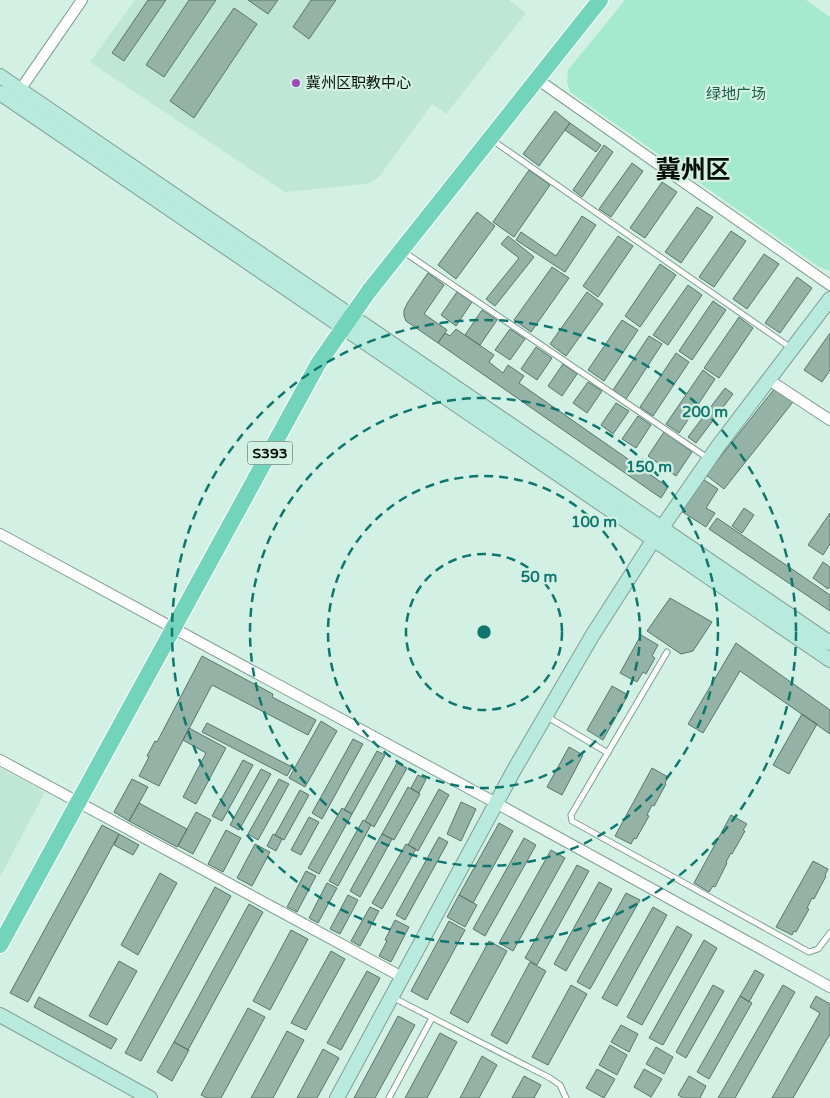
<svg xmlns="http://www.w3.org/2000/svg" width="830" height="1098" font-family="'Varela Round','Noto Sans SC',sans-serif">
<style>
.built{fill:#c0e6d7}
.green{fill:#a5ead0}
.building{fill:#95b2a6;stroke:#5b766b}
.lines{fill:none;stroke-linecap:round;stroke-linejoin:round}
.lane-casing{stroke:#829e93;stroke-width:7}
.street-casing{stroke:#829e93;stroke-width:12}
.secondary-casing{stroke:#829e93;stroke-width:16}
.primary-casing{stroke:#fff;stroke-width:18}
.lane{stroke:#fff;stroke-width:5}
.street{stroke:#fff;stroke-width:10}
.secondary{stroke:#b8eadd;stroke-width:14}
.primary{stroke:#71d4bb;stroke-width:16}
.ring{fill:none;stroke:#0f766e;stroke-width:2.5;stroke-dasharray:9 6}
.poi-dot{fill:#a04ab7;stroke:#d2f0e4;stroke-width:2}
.labels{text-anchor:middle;stroke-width:4.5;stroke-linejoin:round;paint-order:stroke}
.shield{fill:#d2f0e4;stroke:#43524c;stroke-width:1}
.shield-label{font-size:14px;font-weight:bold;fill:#060f0b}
.poi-label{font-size:15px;fill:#060f0b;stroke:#d2f0e4;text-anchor:start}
.park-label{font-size:15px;fill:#205d4a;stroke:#d2f0e4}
.town-label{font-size:25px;font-weight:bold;fill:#060f0b;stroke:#d2f0e4}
.centre{fill:#0f766e;stroke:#d2f0e4;stroke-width:2.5}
.ring-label{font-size:15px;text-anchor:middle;font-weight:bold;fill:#0f766e;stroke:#d2f0e4;stroke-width:4.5;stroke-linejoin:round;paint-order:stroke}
</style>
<rect width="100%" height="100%" fill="#d2f0e4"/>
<!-- built -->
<path class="built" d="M135 0H509L526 13 446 114 432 104 379 177 372 182 366 184 285 192 90 62Z
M0 768 45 792 0 877Z"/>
<!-- green -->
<path class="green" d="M625 0H806L830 17V271L819 267 570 92 567 82 568 70Z"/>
<!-- building -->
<path class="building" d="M148 0H166L124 61 112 53Z
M189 0H216L164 77 146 65Z
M248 0H278L268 14Z
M311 0H336L309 39 293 27Z
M234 8 257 24 194 118 170 101Z
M555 111 570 123 539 166 523 154Z
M570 123 601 145 596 152 565 130Z
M604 145 613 152 582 197 573 190Z
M632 163 643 171 611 217 599 209Z
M529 170 550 185 514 237 493 222Z
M662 182 677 192 645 238 630 228Z
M697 207 713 217 681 263 665 252Z
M477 212 495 226 456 279 438 265Z
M582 216 596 225 565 272 516 240 521 232 556 256Z
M731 231 746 241 714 287 699 277Z
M508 236 534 257 495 306 486 299 519 258 501 244Z
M618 236 633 246 598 297 583 286Z
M764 254 779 264 747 309 733 299Z
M660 264 676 275 640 327 625 316Z
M552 267 569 278 531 332 514 320Z
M428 273 444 285 424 314 447 330 438 343 406 321 404 316V310L408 302Z
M797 277 812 288 780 333 765 323Z
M688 285 702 295 668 345 653 335Z
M457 292 472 302 456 326 441 315Z
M587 292 603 304 566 356 550 344Z
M713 301 726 310 692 360 679 351Z
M482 310 497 320 480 345 465 335Z
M739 317 753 328 719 378 704 368Z
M622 320 638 330 604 381 588 370Z
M456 329 494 355 489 362 503 373 508 365 524 376 519 383 668 487 661 498 438 343 445 333 450 336Z
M510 329 525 339 510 360 495 350Z
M830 333V370L822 382 804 370Z
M649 336 662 344 626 399 613 390Z
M536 347 552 358 537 380 521 369Z
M676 353 689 362 653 416 640 407Z
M563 364 577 374 562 396 548 386Z
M703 370 715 379 679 433 666 424Z
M588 382 602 391 587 413 573 403Z
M725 388 733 394 696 443 688 437Z
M775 388 793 402 724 489 706 475Z
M616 403 629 411 613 434 601 425Z
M638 416 651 425 636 448 622 439Z
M664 432 692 452 676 476 648 456Z
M701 478 718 489 706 508 715 513 706 527 681 511Z
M744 508 754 515 742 533 732 526Z
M830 513V544L823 555 808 545Z
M717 518 830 595V611L709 529Z
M823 562 830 567V586L828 589 813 578Z
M670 598 712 622 693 651 681 654 647 631Z
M641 635 658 645 652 656 655 658 646 674 643 672 637 682 620 673Z
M736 643 830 710V734L740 671 703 733 688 724Z
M202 656 273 694 272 697 316 720 308 735 212 685 159 786 139 776 149 757 147 756 155 741 157 742Z
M612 686 628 695 603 740 587 730Z
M802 714 817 724 789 774 773 765Z
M321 721 337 731 305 787 289 778Z
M207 723 292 767 287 776 202 732Z
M189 728 226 748 196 804 183 797 206 753 183 740Z
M353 739 363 744 322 819 312 813Z
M569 747 583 755 562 795 547 787Z
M377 751 385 755 352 814 344 810Z
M243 760 253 765 222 821 212 816Z
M397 763 407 768 374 827 365 821Z
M652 768 668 777 665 783 666 784 654 806 652 805 647 815 649 816 636 839 634 838 631 844 615 836Z
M261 769 271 774 239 830 230 825Z
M418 775 426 779 419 793 411 788Z
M132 779 148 787 129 821 114 812Z
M279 779 289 784 258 840 248 834Z
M408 787 420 794 394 840 382 834Z
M439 789 449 795 418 851 408 845Z
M300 790 309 795 284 840 275 835Z
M461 802 476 809 461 841 447 834Z
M139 803 187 829 177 847 129 821Z
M342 808 352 814 319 874 308 868Z
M196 812 211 820 193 854 178 846Z
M731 815 747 824 743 830 745 831 732 854 731 853 726 862 727 863 715 887 713 886 709 892 694 883Z
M309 817 319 822 301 855 291 850Z
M363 820 371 825 338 886 329 881Z
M499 823 513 831 473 903 459 895Z
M102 825 119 834 28 1002 10 993Z
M226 830 241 838 223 872 208 864Z
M119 834 139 845 133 855 114 845Z
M273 834 282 839 276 851 267 846Z
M382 834 392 839 360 897 350 891Z
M439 837 448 842 405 920 396 915Z
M524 838 536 845 485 936 473 929Z
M255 844 270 852 252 886 237 878Z
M406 844 416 849 382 909 372 903Z
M551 850 565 858 513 951 499 943Z
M813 861 828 869 825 875 826 876 814 899 812 898 807 908 809 909 796 932 794 931 792 935 776 927Z
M577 865 589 871 537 965 525 958Z
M306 871 316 876 297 912 287 907Z
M160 873 177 883 138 955 121 945Z
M599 882 612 889 566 971 554 964Z
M327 883 337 888 318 923 309 918Z
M215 887 231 896 141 1061 125 1053Z
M626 893 640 900 590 989 577 982Z
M348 895 358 900 340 934 330 929Z
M459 895 477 905 465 927 447 917Z
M249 904 263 912 188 1050 174 1042Z
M370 907 379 911 360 946 351 941Z
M653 907 667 915 617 1006 602 998Z
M395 920 409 927 391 962 379 956 387 941 385 940Z
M449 921 465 930 427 1000 411 991Z
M677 926 692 935 642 1025 627 1017Z
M291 930 308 939 270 1010 253 1001Z
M704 940 717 948 663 1045 649 1038Z
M489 941 507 951 468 1023 450 1013Z
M331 951 345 959 306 1030 291 1023Z
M119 961 137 971 107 1025 89 1016Z
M530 962 546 971 507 1044 491 1035Z
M755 970 764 975 749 1002 740 996Z
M367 971 380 978 341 1050 327 1043Z
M571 985 587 994 548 1065 532 1057Z
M713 985 724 991 686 1058 676 1052Z
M783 985 795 992 735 1098H718Z
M740 996 752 1003 709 1079 697 1072Z
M816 996 830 1004V1034L793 1098H772L820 1013 810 1007Z
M39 997 117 1039 111 1049 34 1007Z
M248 1008 265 1017 221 1098H207L201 1095Z
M398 1016 415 1025 375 1098H354Z
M621 1025 638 1034 629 1052 611 1042Z
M287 1031 304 1040 273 1098H251Z
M440 1033 457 1042 427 1098H405Z
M174 1042 189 1050 172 1081 157 1072Z
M610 1045 627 1055 617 1075 599 1065Z
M656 1047 673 1057 664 1074 646 1064Z
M323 1049 339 1058 317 1098H297Z
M482 1056 497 1065 479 1098H460Z
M597 1069 615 1079 604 1098 586 1088Z
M644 1069 662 1079 651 1097 634 1087Z
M524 1076 541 1085 534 1098H512Z
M689 1076 706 1086 700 1098H683L678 1095Z"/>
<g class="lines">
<defs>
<path id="lane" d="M492 140 791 348
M404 252 709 459
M667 652 571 815 572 821 809 952 818 949 830 933
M546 716 608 753
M392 997 550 1078 560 1085 566 1098
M389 1098 432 1018"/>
<path id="street" d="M537 79 830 285
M20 90 82 0
M769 380 830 420
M0 534 496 803 830 987
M0 760 402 977"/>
<path id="secondary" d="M0 76 830 643
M0 93 830 660
M0 1015 150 1098
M337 1098 514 770 592 636 654 539 719 445 830 299"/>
<path id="primary" d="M0 945 318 364 369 291 600 0"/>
</defs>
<!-- lane casing -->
<use href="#lane" class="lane-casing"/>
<!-- street casing -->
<use href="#street" class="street-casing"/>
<!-- secondary casing -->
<use href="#secondary" class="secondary-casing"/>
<!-- primary casing -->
<use href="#primary" class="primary-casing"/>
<!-- lane -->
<use href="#lane" class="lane"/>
<!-- street -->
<use href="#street" class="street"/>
<!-- secondary -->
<use href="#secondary" class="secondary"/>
<!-- primary -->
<use href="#primary" class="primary"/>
</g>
<!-- distance rings -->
<g class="ring">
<circle cx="484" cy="632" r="78"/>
<circle cx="484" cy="632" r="156"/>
<circle cx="484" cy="632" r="234"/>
<circle cx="484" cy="632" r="312"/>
</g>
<!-- markers -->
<circle class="poi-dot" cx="296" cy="83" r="5"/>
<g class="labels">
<!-- shield labels -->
<rect class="shield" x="247.5" y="441.5" width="45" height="23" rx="4"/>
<g class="shield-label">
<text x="270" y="458">S393</text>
</g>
<!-- poi labels -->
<g class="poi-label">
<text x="306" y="88">冀州区职教中心</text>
</g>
<!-- park labels -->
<g class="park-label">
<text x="736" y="99">绿地广场</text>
</g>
<!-- town labels -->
<g class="town-label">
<text x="693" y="178">冀州区</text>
</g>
</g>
<circle cx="484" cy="632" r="8" class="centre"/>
<g class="ring-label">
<text x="705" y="417">200 m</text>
<text x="649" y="472">150 m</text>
<text x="594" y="527">100 m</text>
<text x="539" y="582">50 m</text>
</g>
</svg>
